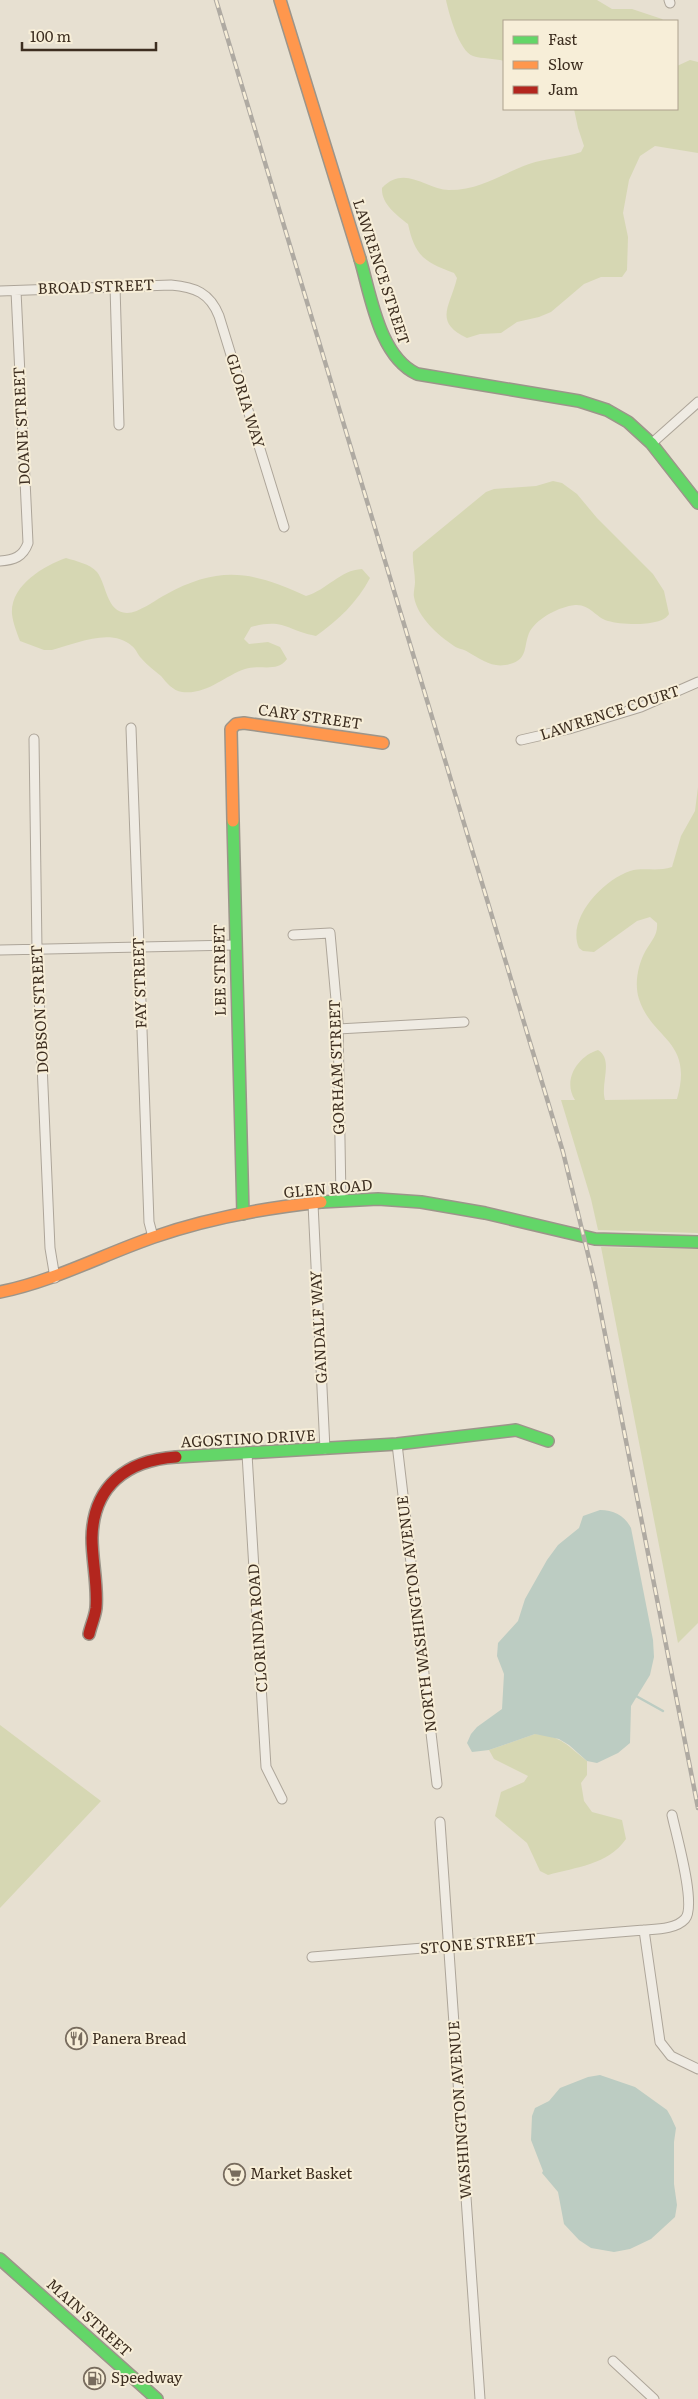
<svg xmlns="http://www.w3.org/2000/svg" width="698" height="2399" font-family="Literata,serif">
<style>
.green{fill:#d6d7b3}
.water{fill:#bcccc2}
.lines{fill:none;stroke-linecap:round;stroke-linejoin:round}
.stream{stroke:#bcccc2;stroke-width:2.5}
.street-casing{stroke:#ada599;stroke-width:11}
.fast-casing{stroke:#9c958a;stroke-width:14}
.slow-casing{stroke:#9c958a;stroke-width:14}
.jam-casing{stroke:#9c958a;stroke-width:14}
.street{stroke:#efebe3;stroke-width:9}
.fast{stroke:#63d668;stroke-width:11}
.slow{stroke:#ff974d;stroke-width:11}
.jam{stroke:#b3261e;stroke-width:11}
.rail-casing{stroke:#afaaa2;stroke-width:4.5}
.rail{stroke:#f7eed8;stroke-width:2.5;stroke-dasharray:8;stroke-linecap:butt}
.labels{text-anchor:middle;stroke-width:4;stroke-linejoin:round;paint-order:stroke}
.street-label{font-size:15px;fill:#3d2e20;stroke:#f7eed8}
.poi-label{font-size:15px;fill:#3d2e20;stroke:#f7eed8;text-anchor:start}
</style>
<rect width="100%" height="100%" fill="#e7e0d1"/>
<!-- green -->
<path class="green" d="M446 0H597L612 9H632L662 19 664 21H504V61C494 58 482 59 473 56 459 51 449 14 446 0Z
M690 60 698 62V153L655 146 640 156 629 180 623 213 628 237 627 270 622 277H601L584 284 551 312 539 317 517 322 501 333 480 334 467 338C433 322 450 307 457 278L454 273C424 262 415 256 408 224 397 215 381 204 382 188 405 164 426 190 449 190 481 190 501 174 529 164 546 158 564 158 581 152L584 146 578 128 574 109H677V66Z
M553 481 562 483 577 494 597 518 653 574 664 591 669 614C662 627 622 625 608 621 595 617 590 604 575 605 559 607 539 617 530 631 523 645 529 659 510 664 493 669 482 660 468 652 464 649 458 649 454 646 438 635 418 618 414 597 413 593 415 587 415 582 415 572 412 562 413 552L486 492 494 489 536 486Z
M66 558C76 561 90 564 97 572 107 585 106 612 127 613 139 613 155 600 165 595 219 565 252 571 306 596 327 590 340 570 362 569L370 578C357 603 338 620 316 636 286 630 284 618 251 627L244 639 249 644 268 642 280 647 287 659C277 673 261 664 245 669 224 676 207 695 182 692 173 691 166 682 161 676 154 670 147 665 141 658 138 655 136 649 132 646 111 627 75 644 52 650H44L20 641C17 633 13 623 12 614 10 586 43 566 66 558Z
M698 787V1233L598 1230 591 1199 561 1100H575C562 1080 578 1056 598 1050 614 1060 600 1083 605 1100L677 1099C694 1040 652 1040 639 999 634 984 638 964 646 950 652 940 658 935 657 923L650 917 637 921 594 952 583 951 579 948C566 919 603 880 630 871 644 867 657 872 672 867L681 836 695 811Z
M601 1247 698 1249V1623L678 1643Z
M0 1725 101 1801 0 1908Z
M535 1734C564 1737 566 1745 587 1761V1775L581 1783 584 1801 592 1812 622 1820 626 1839C608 1865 576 1867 548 1875L540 1871 527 1843 495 1816 501 1792 524 1782 528 1776 494 1759 489 1750Z"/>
<!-- water -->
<path class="water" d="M600 1510C614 1510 625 1516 631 1528L653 1640 654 1657 650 1675 631 1706 630 1743 618 1753 597 1763 587 1761 569 1745 559 1739 535 1734 489 1750 472 1752 467 1743 471 1734 477 1727 502 1709 504 1674 497 1656 498 1643 518 1621 525 1599 547 1560 558 1545 579 1528 583 1516Z
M600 2075 635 2087 667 2110 671 2117 676 2128 674 2142V2184L677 2205 675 2217 651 2239 630 2249 614 2252 591 2248 579 2240 564 2224 558 2192 542 2173 543 2171 531 2140 532 2116 535 2108 549 2101 560 2088 588 2077Z"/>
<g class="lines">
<!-- stream -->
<path class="stream" d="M636 1696 663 1711"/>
<defs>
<path id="street" d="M669 0 670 3
M115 286 119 425
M0 291 171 285C195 287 210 293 219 316L284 527
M651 444 698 402
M0 561C14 560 23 557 28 543L16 291
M131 728 149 1222 153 1237
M34 739 37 949 50 1248 55 1278
M521 740 569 729 641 707 698 682
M293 935 330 933 338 1022 341 1200
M0 950 235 945
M338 1029 464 1022
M313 1204 325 1449
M397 1444 437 1784
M247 1454 266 1767 282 1799
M440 1822 480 2399
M644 1930 660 2042 671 2056 698 2069
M312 1957 644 1930C657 1929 676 1929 685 1919 697 1906 676 1834 672 1815
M613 2361 654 2399"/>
<path id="fast" d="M360 259C371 296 379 356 417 374L579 401 607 410 628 422 651 443 698 503
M233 821 243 1214
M321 1202 378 1199 421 1202 485 1213 595 1239 698 1242
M176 1457 397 1444 516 1430 548 1441
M0 2259 157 2399"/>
<path id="slow" d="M280 0 360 259
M233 821 231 729 236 724 244 723 383 743
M0 1292C54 1281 102 1255 154 1237 208 1218 265 1208 321 1202"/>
<path id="jam" d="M89 1634C91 1625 95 1617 96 1608 98 1585 92 1561 92 1538 93 1486 127 1460 176 1457"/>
</defs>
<!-- street casing -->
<use href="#street" class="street-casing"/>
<!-- fast casing -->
<use href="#fast" class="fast-casing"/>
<!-- slow casing -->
<use href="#slow" class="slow-casing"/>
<!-- jam casing -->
<use href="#jam" class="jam-casing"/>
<!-- street -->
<use href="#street" class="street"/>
<!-- fast -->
<use href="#fast" class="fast"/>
<!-- slow -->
<use href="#slow" class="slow"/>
<!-- jam -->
<use href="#jam" class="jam"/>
<defs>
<path id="rail" d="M216 0 563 1152 595 1283 698 1808"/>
</defs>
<!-- rail casing -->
<use href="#rail" class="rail-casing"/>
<!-- rail -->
<use href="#rail" class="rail"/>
</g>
<!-- icons -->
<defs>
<symbol id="restaurant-ring" viewBox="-11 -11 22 22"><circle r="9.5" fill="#f7eed8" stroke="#786c5e" stroke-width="1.5"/><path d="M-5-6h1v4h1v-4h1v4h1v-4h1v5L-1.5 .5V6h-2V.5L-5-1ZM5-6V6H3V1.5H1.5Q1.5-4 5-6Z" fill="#786c5e"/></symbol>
<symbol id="supermarket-ring" viewBox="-11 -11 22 22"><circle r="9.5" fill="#f7eed8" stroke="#786c5e" stroke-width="1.5"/><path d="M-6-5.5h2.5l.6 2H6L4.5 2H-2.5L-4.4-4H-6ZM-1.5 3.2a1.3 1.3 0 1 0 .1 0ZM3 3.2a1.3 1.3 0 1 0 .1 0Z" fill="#786c5e"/></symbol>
<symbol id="fuel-ring" viewBox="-11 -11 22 22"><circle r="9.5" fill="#f7eed8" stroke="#786c5e" stroke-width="1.5"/><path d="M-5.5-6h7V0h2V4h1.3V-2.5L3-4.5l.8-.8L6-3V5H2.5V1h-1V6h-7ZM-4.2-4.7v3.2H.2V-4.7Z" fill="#786c5e"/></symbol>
</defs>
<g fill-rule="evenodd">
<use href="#restaurant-ring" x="64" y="2026" width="25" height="25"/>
<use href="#supermarket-ring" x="222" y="2162" width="25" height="25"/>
<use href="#fuel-ring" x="82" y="2366" width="25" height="25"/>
</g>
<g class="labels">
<!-- street labels -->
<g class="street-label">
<text transform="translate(381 272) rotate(72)" y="5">LAWRENCE STREET</text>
<text transform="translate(96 287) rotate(-2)" y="5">BROAD STREET</text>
<text transform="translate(245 401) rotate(73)" y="5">GLORIA WAY</text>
<text transform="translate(22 426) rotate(-93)" y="5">DOANE STREET</text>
<text transform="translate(610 713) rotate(-18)" y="5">LAWRENCE COURT</text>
<text transform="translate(310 717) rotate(8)" y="5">CARY STREET</text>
<text transform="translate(220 970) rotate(-91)" y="5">LEE STREET</text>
<text transform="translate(140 983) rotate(-92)" y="5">FAY STREET</text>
<text transform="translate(40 1009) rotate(-93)" y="5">DOBSON STREET</text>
<text transform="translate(337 1067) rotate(-92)" y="5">GORHAM STREET</text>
<text transform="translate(328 1189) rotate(-5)" y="5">GLEN ROAD</text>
<text transform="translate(319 1327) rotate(-93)" y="5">GANDALF WAY</text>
<text transform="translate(248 1439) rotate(-3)" y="5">AGOSTINO DRIVE</text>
<text transform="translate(417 1614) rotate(-97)" y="5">NORTH WASHINGTON AVENUE</text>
<text transform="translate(258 1628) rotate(-94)" y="5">CLORINDA ROAD</text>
<text transform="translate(478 1944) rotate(-5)" y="5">STONE STREET</text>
<text transform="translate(460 2110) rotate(-94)" y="5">WASHINGTON AVENUE</text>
<text transform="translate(89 2318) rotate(42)" y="5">MAIN STREET</text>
</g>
<!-- poi labels -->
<g class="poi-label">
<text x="92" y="2044">Panera Bread</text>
<text x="250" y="2179">Market Basket</text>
<text x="111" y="2383">Speedway</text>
</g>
</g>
<!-- legend -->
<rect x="503" y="20" width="175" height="90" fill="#f7eed8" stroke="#ada18e"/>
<rect x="513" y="36" width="25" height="8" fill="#63d668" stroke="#ada18e"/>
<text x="548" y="45" font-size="15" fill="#3d2e20">Fast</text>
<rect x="513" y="61" width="25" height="8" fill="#ff974d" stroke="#ada18e"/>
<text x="548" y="70" font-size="15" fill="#3d2e20">Slow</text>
<rect x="513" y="86" width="25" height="8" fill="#b3261e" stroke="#ada18e"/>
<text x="548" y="95" font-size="15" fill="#3d2e20">Jam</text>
<!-- scale -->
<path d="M22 42v8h134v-8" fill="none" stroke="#3d2e20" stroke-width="2.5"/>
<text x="30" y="42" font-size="15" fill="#3d2e20" stroke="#f7eed8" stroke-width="4" paint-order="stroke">100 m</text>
</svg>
